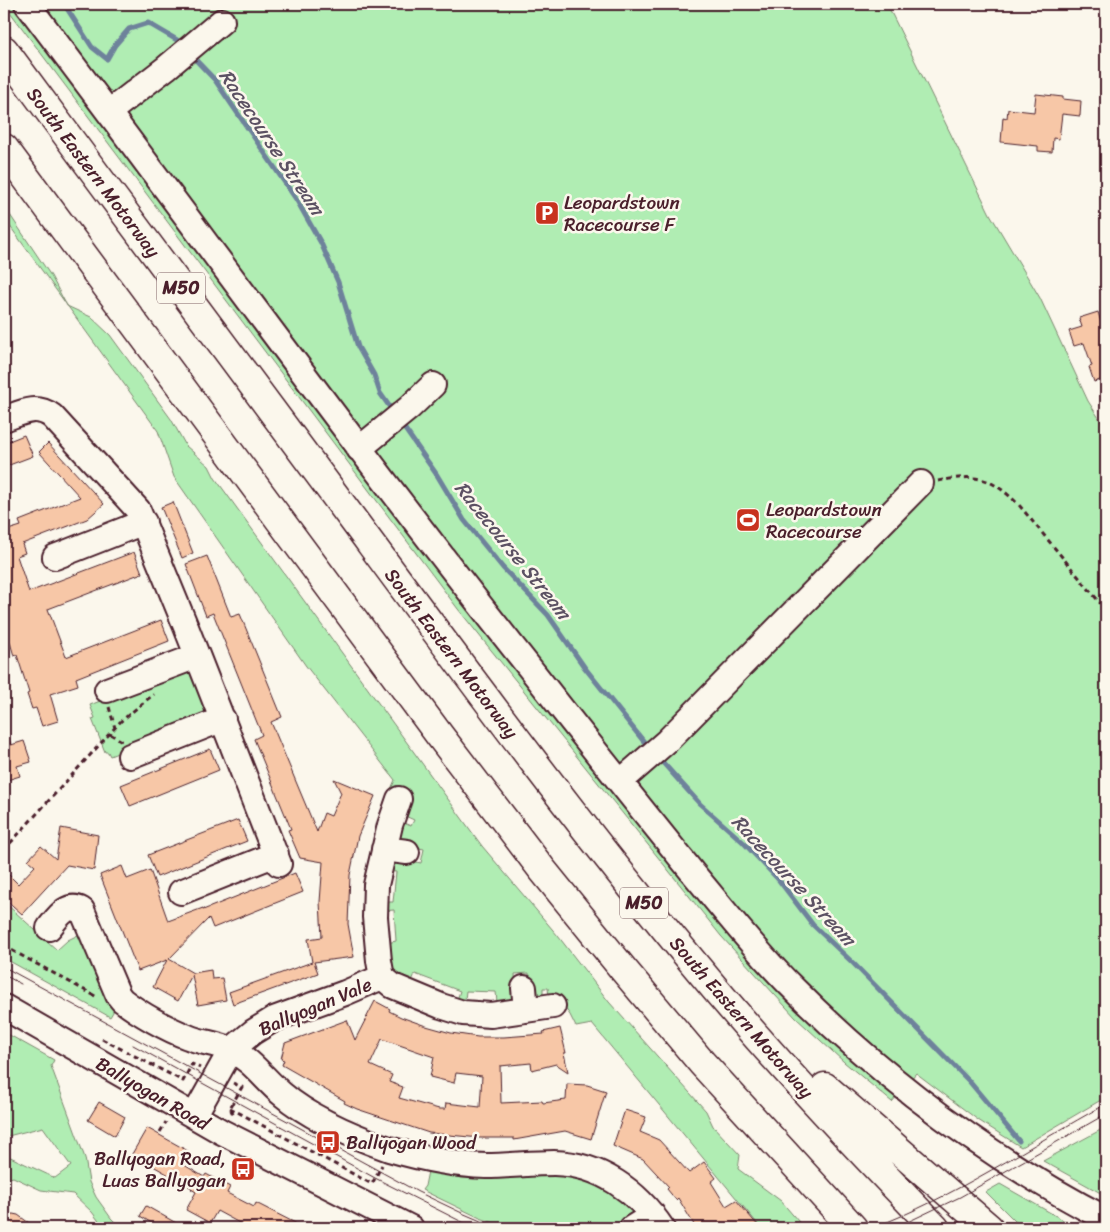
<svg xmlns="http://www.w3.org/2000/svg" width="1110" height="1232" font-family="Sriracha,sans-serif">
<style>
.green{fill:#b0edb3;stroke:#7d866f}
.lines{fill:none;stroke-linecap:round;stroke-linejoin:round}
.stream{stroke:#6e829b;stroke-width:5}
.building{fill:#f7c7a7;stroke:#4a1f2b;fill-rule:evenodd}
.minor-casing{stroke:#4a1f2b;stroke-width:28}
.highway-casing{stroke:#4a1f2b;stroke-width:31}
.path{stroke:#4a1f2b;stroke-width:3;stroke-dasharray:5 4;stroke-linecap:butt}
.minor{stroke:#fbf7ec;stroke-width:24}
.highway{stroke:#fbf7ec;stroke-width:28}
.tram{stroke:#4a1f2b;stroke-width:1}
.labels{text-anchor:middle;stroke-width:5;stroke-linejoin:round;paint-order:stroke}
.shield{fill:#fbf7ec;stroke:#7f6065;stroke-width:1}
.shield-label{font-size:18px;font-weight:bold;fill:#4a1f2b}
.street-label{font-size:19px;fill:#4a1f2b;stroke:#fbf7ec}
.poi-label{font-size:19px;fill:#4a1f2b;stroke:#fbf7ec;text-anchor:start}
.water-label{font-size:20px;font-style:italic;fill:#5c5163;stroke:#fbf7ec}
</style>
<rect width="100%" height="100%" fill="#fbf7ec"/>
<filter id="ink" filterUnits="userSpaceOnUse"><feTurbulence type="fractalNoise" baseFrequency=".02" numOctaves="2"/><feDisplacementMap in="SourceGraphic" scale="10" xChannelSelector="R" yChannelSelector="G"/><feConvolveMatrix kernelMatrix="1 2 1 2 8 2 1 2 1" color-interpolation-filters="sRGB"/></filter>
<g filter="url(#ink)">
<!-- green -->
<path class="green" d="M4 4H887L990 214 1040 298 1088 401 1106 429V1097L1021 1147 978 1120 916 1073 892 1102 844 1062 796 1018 721 936 665 866 458 609Z
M4 206 51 276 67 306 91 317 110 335 171 419 186 446 209 466 215 478 482 846 558 936 609 1002 706 1111 713 1126 740 1155 738 1169 781 1201 804 1228H761L592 1024 576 1027 570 1015 558 998 549 997 548 988H543V998L539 999 530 990 529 973 515 974 516 994 514 999 497 1002 496 992 466 991 465 1000 463 1001 457 1000 460 991 415 974 411 983 391 972 387 943 396 941 394 910 382 911V902H393L396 872 387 871 385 866 402 859 421 863 424 849 405 845 398 841 401 822 411 826 414 820 403 815 407 806 391 789 395 780 306 666 174 477 158 431 4 218Z
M185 668H191L210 706 205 719 110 756 108 752H105L92 719 95 718 90 705Z
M4 902 57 950 68 940 80 934 114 1004 113 1012 110 1017 4 958Z
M4 1032 54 1060 51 1066 85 1158 89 1182 96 1197 111 1218 121 1228H104L92 1212 73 1194 41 1190 13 1177 4 1180V1154L55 1178 71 1166 43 1127 8 1136 4 1144Z
M1106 1127V1196L1043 1161Z
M429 1166 541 1169 600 1182 636 1212 622 1228H508L480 1218 422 1190 425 1186Z
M1000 1184 1077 1228H1022L986 1192Z"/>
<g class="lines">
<!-- stream -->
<path class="stream" d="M64 4 92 47 107 59 115 45 129 29 148 23 177 40 183 46
M190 54 215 80 296 199 321 243 338 282 358 347 374 375 380 393 394 413
M400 422 437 475 464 520 503 568 548 615 585 668 649 748
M657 756 700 804 743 842 778 879 813 925 853 963 969 1081 1019 1141"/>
</g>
<!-- building -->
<path class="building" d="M1036 94 1063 97V99L1081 101 1080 116 1062 114 1059 139 1053 138 1052 152 1038 151V146L1001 142 1003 117 1007 118 1008 109 1034 112Z
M1098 312 1101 322 1106 320V378L1094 382 1089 367 1092 366 1084 343 1074 346 1069 331 1082 327 1079 318Z
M24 435 33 456 4 467V443Z
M48 443 104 504 87 519 22 544 25 553 17 556 29 592 134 552 142 573 48 609 66 657 161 620 169 641 76 678 78 685 50 694 58 721 42 726 36 708 32 709 27 694 29 693 17 655 14 656 7 632H4V524L6 523 8 530 21 526 19 521 80 497 39 452Z
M173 502 193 553 182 558 161 507Z
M207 556 231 617 240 614 282 717 271 722 317 832 324 813 331 816 341 793 334 779 375 796 358 836 350 875 348 924 354 957 314 962 318 973 233 1004 229 992 312 962 308 939 322 937 320 902 323 862 300 858 288 830 291 829 254 739 262 735 213 613 206 616 186 564Z
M4 733H7L11 745 24 741 31 762 17 766 20 776 4 781Z
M210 749 219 770 130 806 121 785Z
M238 820 247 841 157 877 148 855Z
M61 828 98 835 94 870 67 865 22 914 4 898V870L18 884 35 866 28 860 41 846 56 859Z
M122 866 127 879 150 870 168 921 203 908V910L295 873 303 892 213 928 209 918 169 959 193 973 211 970 212 979 222 978 226 1000 198 1005 192 975 178 1001 153 987 167 960 138 971 100 875Z
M375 1001 390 1009 389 1011 401 1017 426 1026 451 1033 478 1037H504L544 1034 543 1032 560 1028 566 1053H564L568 1072 556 1064 532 1070 531 1063 500 1066 501 1103 542 1101 543 1103 566 1100 567 1084 587 1085 606 1091 591 1139 565 1131 514 1140V1138H480L429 1133 357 1109 344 1103 345 1101 282 1065 284 1060 281 1059 285 1043 347 1020 355 1040ZM382 1039 434 1057 430 1077 454 1083 456 1073 482 1076 480 1107 446 1103 445 1109H439L399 1098 403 1087 389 1082 392 1075 370 1065Z
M99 1102 125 1117 115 1136 88 1120Z
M625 1110 646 1117 640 1132 659 1140 689 1173 704 1162 716 1178 711 1182 726 1206 736 1200 760 1228H696L678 1198 676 1200 667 1189 669 1187 643 1159 613 1146Z
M147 1128 188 1151 181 1163 204 1177 206 1174 230 1187 227 1193 254 1207 256 1203 305 1228H241L243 1225 217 1211 210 1223 186 1210 196 1192 191 1189 192 1188 132 1154Z
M146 1206 185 1228H160L140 1216Z
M13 1214 18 1215 36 1228H4V1215Z"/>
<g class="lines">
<defs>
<path id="minor" d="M27 4C195 225 356 450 529 667 583 736 638 805 693 873 725 911 755 950 790 985 885 1081 987 1157 1106 1219
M109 112 166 68 222 21
M4 419C21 413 35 404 52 416L138 510 186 627 279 864
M359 449 409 408 433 385
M55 557 144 522
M107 690 197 656
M130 756 223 719
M620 782 667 741 921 483
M399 799 390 825 376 885 375 917 379 961 382 977 393 986 441 1006 463 1013 491 1015 553 1006
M384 849 407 852
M181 892 276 854
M49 928C58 917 67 902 82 910L118 995 122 1000C140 1014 167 1029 188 1037 202 1043 217 1043 231 1050 252 1060 265 1080 282 1094 310 1118 355 1137 389 1149 420 1158 453 1165 486 1166 508 1166 531 1163 554 1163 600 1164 637 1191 662 1228
M524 988 526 1010
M4 1007 222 1132 411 1228
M194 1116 231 1050 253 1032 274 1019 345 993 382 977
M632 1228 653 1215"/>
<path id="highway" d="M4 50C119 206 235 361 351 517 465 671 578 825 701 972 774 1060 855 1146 935 1228
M4 148 440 736 541 868 623 969 702 1063 853 1228
M825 1087 989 1228"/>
</defs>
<!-- minor casing -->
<use href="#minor" class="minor-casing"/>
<!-- highway casing -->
<use href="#highway" class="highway-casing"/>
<!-- path -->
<path class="path" d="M938 481C977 474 990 476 1019 505L1106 610
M109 707 115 728
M110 734 122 741
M4 850 121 721 154 694
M4 946 97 997
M102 1039 183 1081 192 1064 200 1068
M233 1083 242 1087 230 1108 234 1116
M230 1108 372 1184 382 1165
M160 1132 166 1122"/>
<!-- minor -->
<use href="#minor" class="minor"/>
<!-- highway -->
<use href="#highway" class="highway"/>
<!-- tram -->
<path class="tram" d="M4 967 418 1192 462 1213 497 1228
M4 975 21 984
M133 1045 375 1178 474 1228
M872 1228C955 1197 1029 1146 1106 1104
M895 1228 960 1197 1106 1114"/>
</g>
</g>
<!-- icons -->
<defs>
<symbol id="parking-square" viewBox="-11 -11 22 22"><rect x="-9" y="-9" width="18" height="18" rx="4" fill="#c8321e" stroke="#fbf7ec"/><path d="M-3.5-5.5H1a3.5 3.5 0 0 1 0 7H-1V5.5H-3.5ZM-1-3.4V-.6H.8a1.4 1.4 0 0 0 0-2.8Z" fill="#fff"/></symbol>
<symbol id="stadium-square" viewBox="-11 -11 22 22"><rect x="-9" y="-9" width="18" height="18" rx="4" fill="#c8321e" stroke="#fbf7ec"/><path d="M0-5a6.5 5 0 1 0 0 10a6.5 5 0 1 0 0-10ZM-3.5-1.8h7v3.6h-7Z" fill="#fff"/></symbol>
<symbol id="bus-square" viewBox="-11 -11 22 22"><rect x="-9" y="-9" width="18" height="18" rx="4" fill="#c8321e" stroke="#fbf7ec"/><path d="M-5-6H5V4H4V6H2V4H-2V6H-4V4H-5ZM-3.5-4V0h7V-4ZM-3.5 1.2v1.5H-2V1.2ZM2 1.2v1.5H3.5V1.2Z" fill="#fff"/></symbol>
</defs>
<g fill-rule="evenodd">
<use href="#parking-square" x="533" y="199" width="28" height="28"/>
<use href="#stadium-square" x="734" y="506" width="28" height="28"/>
<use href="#bus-square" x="314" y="1128" width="28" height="28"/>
<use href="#bus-square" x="229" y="1155" width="28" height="28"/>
</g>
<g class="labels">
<!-- shield labels -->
<g class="shield">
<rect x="157" y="272.5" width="48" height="31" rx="4"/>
<rect x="620" y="887.5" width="48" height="31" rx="4"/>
</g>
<g class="shield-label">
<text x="181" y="294">M50</text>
<text x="644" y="909">M50</text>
</g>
<!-- street labels -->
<g class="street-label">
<text transform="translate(94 172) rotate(53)" y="7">South Eastern Motorway</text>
<text transform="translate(452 653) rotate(53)" y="7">South Eastern Motorway</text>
<text transform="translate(315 1006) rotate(-23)" y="7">Ballyogan Vale</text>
<text transform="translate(742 1017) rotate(49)" y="7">South Eastern Motorway</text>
<text transform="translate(153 1093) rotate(30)" y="7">Ballyogan Road</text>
</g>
<!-- poi labels -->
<g class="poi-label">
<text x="564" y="209">Leopardstown<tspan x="564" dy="22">Racecourse F</tspan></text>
<text x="766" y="516">Leopardstown<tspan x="766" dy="22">Racecourse</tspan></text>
<text x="346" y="1149">Ballyogan Wood</text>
<text x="226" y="1165" text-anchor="end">Ballyogan Road,<tspan x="226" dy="22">Luas Ballyogan</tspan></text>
</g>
<!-- water labels -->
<g class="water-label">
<text transform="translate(272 142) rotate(56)" y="7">Racecourse Stream</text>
<text transform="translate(513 550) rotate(51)" y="7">Racecourse Stream</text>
<text transform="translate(794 880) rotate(47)" y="7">Racecourse Stream</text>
</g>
</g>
<!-- margin -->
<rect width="1110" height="1232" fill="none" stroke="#fbf7ec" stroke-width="20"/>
<rect x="10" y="10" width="1090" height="1212" fill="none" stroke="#4a1f2b" stroke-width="2" filter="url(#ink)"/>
</svg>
